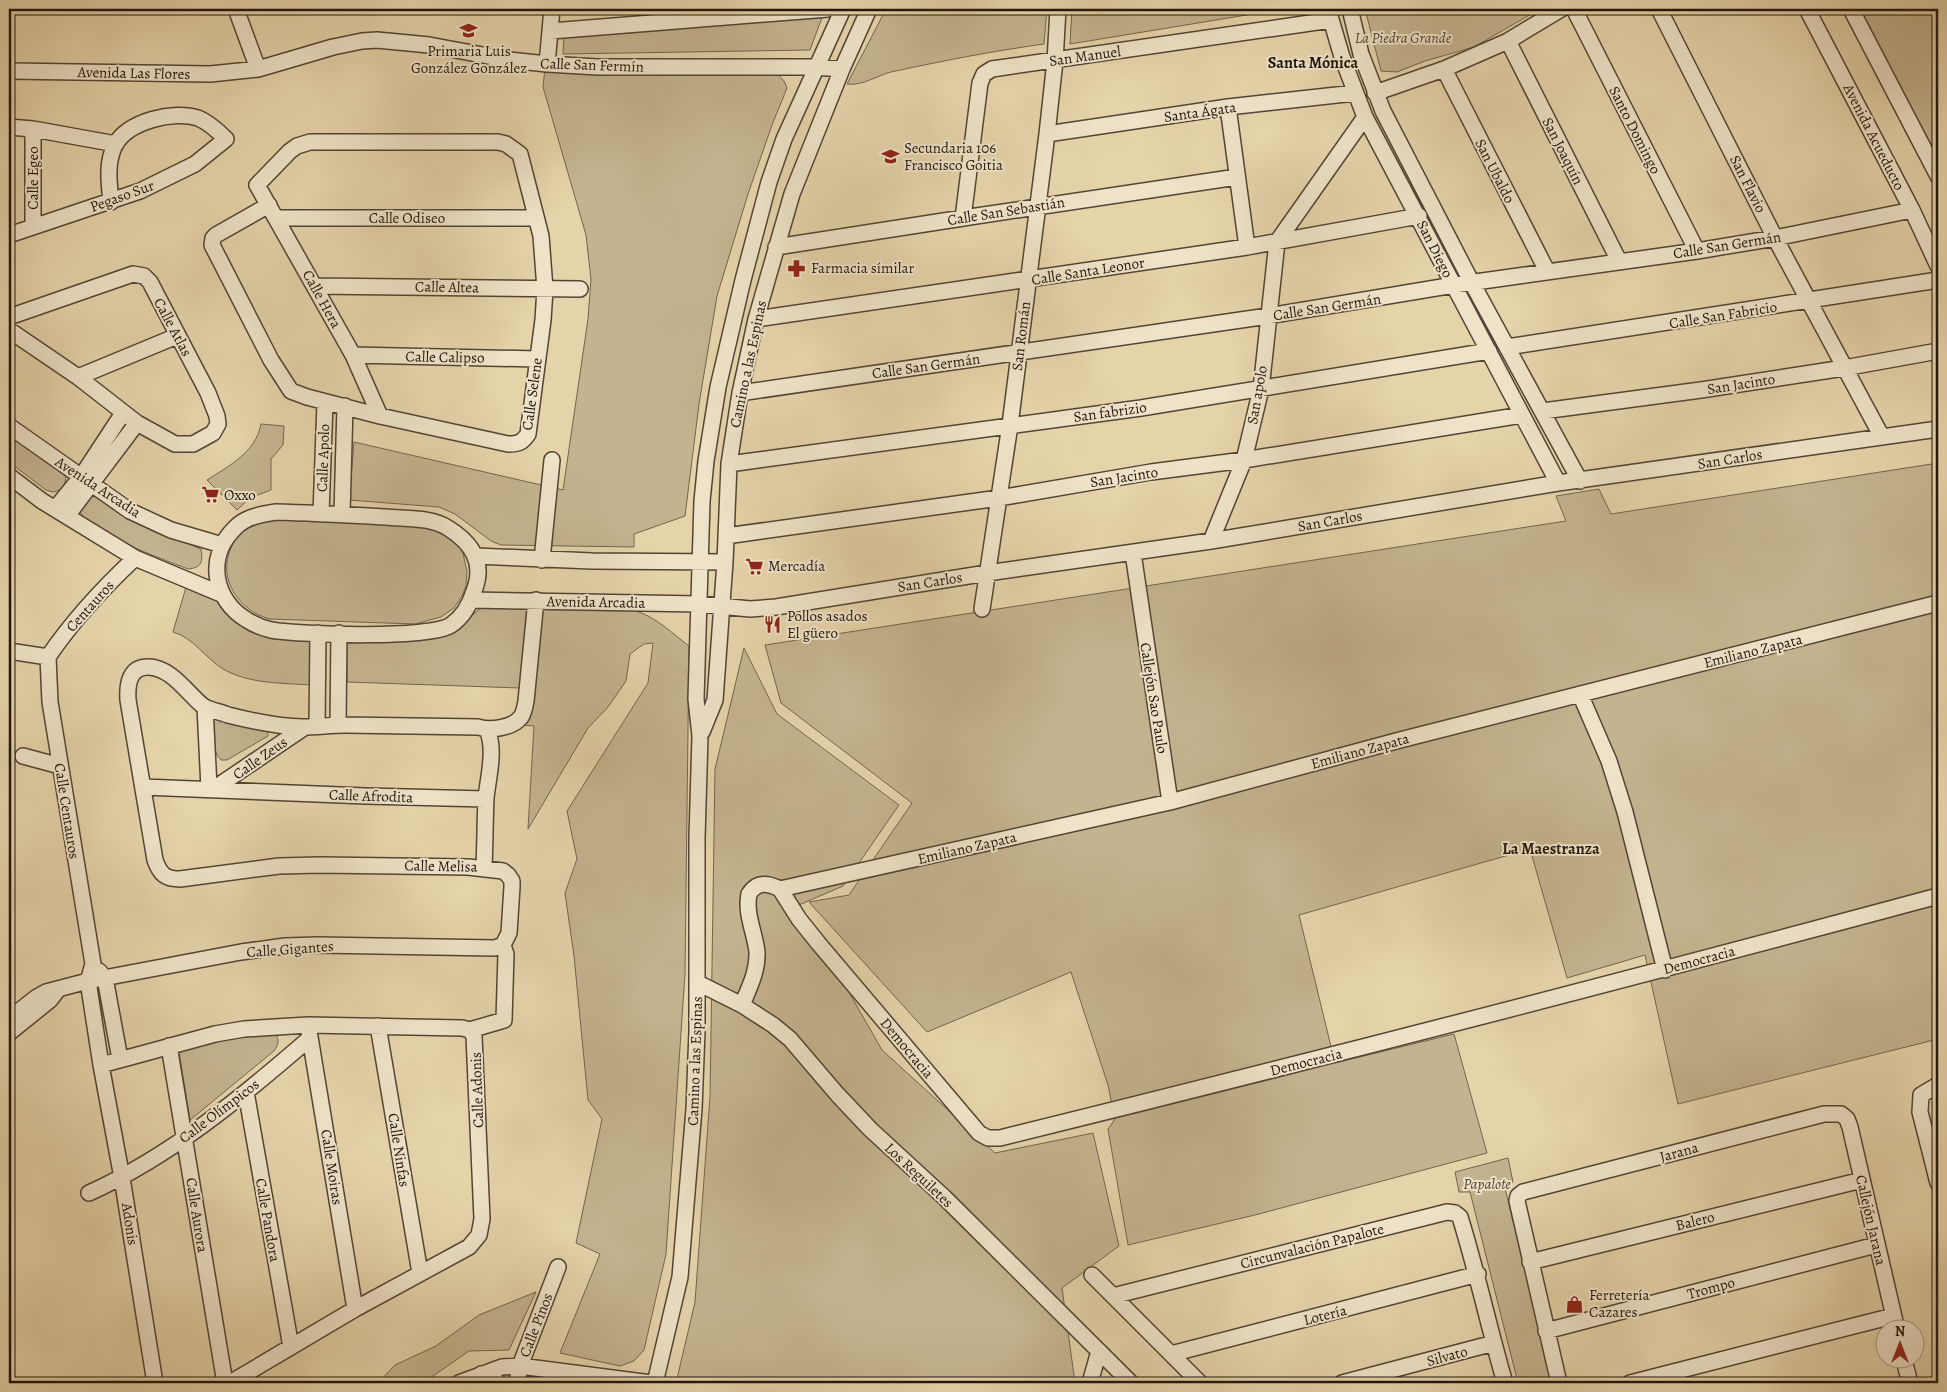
<svg xmlns="http://www.w3.org/2000/svg" width="1947" height="1392" font-family="Alegreya,serif">
<style>
.green{fill:#c4b38f;stroke:#73644e}
.lines{fill:none;stroke-linecap:round;stroke-linejoin:round}
.minor-casing{stroke:#534534;stroke-width:18}
.minor{stroke:#eee2c8;stroke-width:15}
.labels{text-anchor:middle;stroke-width:4;stroke-linejoin:round;paint-order:stroke}
.park-label{font-size:15px;font-style:italic;fill:#534534;stroke:#eee2c8}
.poi-label{font-size:15px;fill:#22160d;stroke:#eee2c8;text-anchor:start}
.street-label{font-size:15px;fill:#22160d;stroke:#eee2c8}
.neighbourhood-label{font-size:16px;font-weight:bold;fill:#22160d;stroke:#eee2c8}
</style>
<rect width="100%" height="100%" fill="#e5d3aa"/>
<filter id="stains"><feTurbulence type="fractalNoise" baseFrequency=".004" numOctaves="4"/><feColorMatrix values="0 0 0 0 .2 0 0 0 0 .09 0 0 0 0 .02 0 0 0 .5 -.17"/></filter>
<radialGradient id="worn" r=".72"><stop offset=".6" stop-color="#630" stop-opacity="0"/><stop offset="1" stop-color="#630" stop-opacity=".3"/></radialGradient>
<!-- green -->
<path class="green" d="M905 9H1047L1044 44C993 51 942 61 891 72 876 76 863 86 847 84L884 13Z
M1072 9H1283L1070 44Z
M1365 9H1540L1474 47 1425 61 1397 72 1381 71Z
M1858 9H1938V160Z
M824 12 810 50 563 54 564 35Z
M545 68 775 71 784 81 787 88 772 125 748 194 717 296 699 404 685 516 634 534V547L501 545 491 541 455 514 439 507 349 500 354 442 563 490 588 319 591 279 586 235 543 87Z
M261 424 284 426 283 445 271 459V490L250 498 237 510 207 480C229 466 256 452 261 424Z
M9 432 63 473 66 477 64 489 53 492 46 490 9 462Z
M1938 463V1039L1678 1104 1645 955 1567 978 1530 849 1299 915 1335 1063 1454 1034 1487 1153 1255 1215 1128 1245 1108 1129 1115 1119 1108 1085 1071 972 927 1032 809 902 849 895 912 803 781 703 765 645 1566 521 1556 496 1599 489 1611 514Z
M89 494 95 496 125 516 147 527 201 549C203 561 202 568 188 569 161 558 91 535 78 509Z
M269 519 428 524 457 542 463 553 467 572 466 586 462 596 454 608 441 617 415 624 270 619C239 611 217 579 231 548 234 541 238 534 244 529 251 524 260 521 269 519Z
M186 587C192 589 199 590 205 593 222 602 231 621 249 631 265 640 291 637 310 638L311 685C282 683 249 684 223 669 205 658 194 638 173 632Z
M582 604C599 616 618 606 636 611 656 617 673 634 689 646L685 974 666 1254 644 1350 634 1361 620 1366 560 1353 600 1254 576 1243 602 1119 588 1100 574 956 565 893 577 859 567 811 648 683 653 643 644 644 630 654 626 681 608 707 588 728 528 829 534 726 522 725 520 688 347 682V639L438 638 452 633 484 605Z
M744 648 777 714 899 805 843 886 799 905 882 1050 995 1153 1093 1133 1119 1246 1062 1288 1075 1383H676L695 1302 710 1097 715 769Z
M213 718 267 728 268 736 227 760H221C211 751 213 731 213 718Z
M273 1031C280 1038 279 1044 274 1051L190 1120 178 1046Z
M1508 1158 1513 1182 1505 1188 1552 1383H1518L1470 1192H1459L1455 1172Z
M536 1292 509 1350 469 1351 423 1383H378L395 1365 436 1346 479 1315Z"/>
<g class="lines">
<defs>
<path id="minor" d="M236 9 258 69
M1328 9 1342 57 1365 117 1558 483
M1350 9 1361 54 1383 111 1472 283 1580 481
M1574 9 1697 251
M1659 9 1775 238 1882 437
M1807 9 1912 210 1938 266
M1851 9 1938 176
M551 31 828 9
M1508 41 1619 261
M547 64 552 9
M1444 69 1547 271
M9 71 210 74 258 69 333 47 362 41 377 40 429 45 509 60 547 64 598 67H815L842 69
M1375 93 1444 69 1508 41 1561 9
M1228 107 1247 247
M9 127 33 129 116 144
M33 129V226
M1047 134 1228 107 1355 93
M269 205 216 235 213 238 212 245 271 360 291 391 307 397 380 416 508 444C518 444 522 443 528 434L543 320 545 289 541 236 520 154 506 144 498 142H310L297 146 290 151 257 185 353 355 380 416
M277 218H536
M963 218 980 83 984 74 992 69 1331 20
M9 235 140 191 195 164 226 139C218 131 208 122 198 118 174 110 128 121 115 145 106 163 109 182 111 202
M776 247 963 218 1237 177
M314 286 580 289
M9 317 133 274 144 276 150 282 208 393 217 416 218 424 213 433 193 444H175L137 423 78 377 9 330
M756 319 1247 247 1419 216
M1507 347 1938 280
M353 355 537 359
M78 377 177 336
M740 393 1268 316 1454 285 1697 251 1775 238 1912 210
M1543 411 1701 390 1844 368 1938 351
M9 426 130 511 171 530 222 545
M729 464 1141 408 1489 351
M9 476 42 501 135 558 221 594
M55 509 81 477 123 413
M276 512C313 513 349 515 386 517 406 519 431 517 448 528 472 543 485 563 474 591 470 604 463 617 451 625 430 639 301 635 271 630 263 628 255 625 247 620 213 600 206 556 235 528 245 517 262 514 276 512Z
M321 514 325 402
M342 514 345 406
M67 516 137 423
M726 536 999 498 1151 472 1244 460 1522 415
M1211 541 1244 460 1261 389 1277 242 1365 117
M1133 553 1170 802
M476 556 592 561 725 562
M542 560 552 460
M471 600 700 604 750 609 776 607 987 573 1211 541 1558 483 1938 429
M982 609 1010 425 1047 134 1055 61 1058 9
M9 651 48 657
M48 657 50 702 93 964 88 981 101 1065 122 1178 155 1383
M48 657C73 620 103 588 135 558
M1580 694 1609 761 1625 812 1665 970
M205 707 209 788
M338 725 339 633
M317 726 318 633
M702 732 715 700 725 562 729 464 740 393 756 319 792 194 842 69 869 9
M23 756 60 766
M143 787 366 796 486 799
M215 788 305 727
M484 868C485 845 485 821 486 798 488 778 496 749 487 730
M780 889 799 919 819 944 979 1133 988 1138H1000C1313 1061 1626 980 1938 896
M780 889 1170 802 1400 740 1938 603
M99 971 105 978 120 1059
M698 983 742 1005 773 1025 790 1039 837 1094 870 1129 945 1198 1131 1383
M742 1005C749 988 758 971 757 952 755 933 745 914 749 894 757 881 768 883 780 889
M9 1019 37 997 46 992 88 981 241 952 285 946 318 945 495 948 503 945 509 933 512 887V881L508 875 503 871 468 867 320 865 279 866 180 879C165 879 160 874 155 860L128 700C127 685 129 667 148 667 171 667 187 693 203 706 209 710 221 712 228 715 252 721 278 727 303 727 317 727 331 725 345 725 389 726 434 726 478 727 490 731 513 728 521 717 524 713 525 707 526 701L536 600
M308 1025 355 1309
M378 1026 420 1273
M470 1030 504 1020 506 954 503 945
M9 1033 50 1000 57 991
M169 1046 225 1383
M101 1065 215 1034 244 1029 308 1025 462 1028 470 1030 474 1036 482 1219 479 1235 469 1247 355 1309 230 1383
M1938 1085 1921 1095 1920 1112 1938 1183
M246 1092 291 1347
M89 1193C171 1156 242 1097 310 1038
M1530 1262 1862 1180
M1092 1275 1200 1383
M1113 1296 1447 1212 1455 1213 1460 1217C1477 1272 1489 1328 1505 1383
M1546 1331 1876 1245
M1171 1354 1478 1274
M1904 1360 1910 1383
M481 1374 499 1383
M459 1383 502 1367 520 1366 651 1383
M517 1383 520 1366 558 1267
M655 1383 680 1277 694 1109 697 1031V838L700 736 696 699 702 501 706 461 718 387 743 280 769 182 784 139 843 9
M1090 1383 1099 1351
M1342 1383 1494 1343
M1559 1383 1517 1201 1518 1196 1523 1192 1824 1114H1841L1847 1119 1850 1127 1897 1330
M1630 1383 1893 1316"/>
</defs>
<!-- minor casing -->
<use href="#minor" class="minor-casing"/>
<!-- minor -->
<use href="#minor" class="minor"/>
</g>
<!-- icons -->
<defs>
<symbol id="school-bare" viewBox="-9 -9 18 18"><path d="M0-5L7-2L0 1L-7-2ZM-4 1L0 2.5L4 1V4Q0 6-4 4Z" fill="#8f2418" stroke="#eee2c8" stroke-width="2.5" paint-order="stroke"/></symbol>
<symbol id="pharmacy-bare" viewBox="-9 -9 18 18"><path d="M-2-6h4v4h4v4h-4v4h-4v-4h-4v-4h4Z" fill="#8f2418" stroke="#eee2c8" stroke-width="2.5" paint-order="stroke"/></symbol>
<symbol id="supermarket-bare" viewBox="-9 -9 18 18"><path d="M-6-5.5h2.5l.6 2H6L4.5 2H-2.5L-4.4-4H-6ZM-1.5 3.2a1.3 1.3 0 1 0 .1 0ZM3 3.2a1.3 1.3 0 1 0 .1 0Z" fill="#8f2418" stroke="#eee2c8" stroke-width="2.5" paint-order="stroke"/></symbol>
<symbol id="restaurant-bare" viewBox="-9 -9 18 18"><path d="M-5-6h1v4h1v-4h1v4h1v-4h1v5L-1.5 .5V6h-2V.5L-5-1ZM5-6V6H3V1.5H1.5Q1.5-4 5-6Z" fill="#8f2418" stroke="#eee2c8" stroke-width="2.5" paint-order="stroke"/></symbol>
<symbol id="shop-bare" viewBox="-9 -9 18 18"><path d="M-5-2.5h2.3a2.7 3.5 0 0 1 5.4 0H5L5.5 6h-11ZM-1.5-2.5h3a1.5 2.3 0 0 0-3 0Z" fill="#8f2418" stroke="#eee2c8" stroke-width="2.5" paint-order="stroke"/></symbol>
</defs>
<g fill-rule="evenodd">
<use href="#school-bare" x="456" y="18" width="25" height="25"/>
<use href="#school-bare" x="878" y="144" width="25" height="25"/>
<use href="#pharmacy-bare" x="784" y="256" width="25" height="25"/>
<use href="#supermarket-bare" x="198" y="482" width="25" height="25"/>
<use href="#supermarket-bare" x="742" y="554" width="25" height="25"/>
<use href="#restaurant-bare" x="760" y="612" width="25" height="25"/>
<use href="#shop-bare" x="1562" y="1292" width="25" height="25"/>
</g>
<g class="labels">
<!-- park labels -->
<g class="park-label">
<text x="1403" y="43">La Piedra Grande</text>
<text x="1487" y="1189">Papalote</text>
</g>
<!-- poi labels -->
<g class="poi-label">
<text x="469" y="56" text-anchor="middle">Primaria Luis<tspan x="469" dy="17">González González</tspan></text>
<text x="904" y="153">Secundaria 106<tspan x="904" dy="17">Francisco Goitia</tspan></text>
<text x="811" y="273">Farmacia símilar</text>
<text x="224" y="500">Oxxo</text>
<text x="768" y="571">Mercadía</text>
<text x="787" y="621">Pollos asados<tspan x="787" dy="17">El güero</tspan></text>
<text x="1589" y="1300">Ferretería<tspan x="1589" dy="17">Cazares</tspan></text>
</g>
<!-- street labels -->
<g class="street-label">
<text transform="translate(1085 56) rotate(-8)" y="5">San Manuel</text>
<text transform="translate(592 65) rotate(2)" y="5">Calle San Fermín</text>
<text transform="translate(134 73) rotate(1)" y="5">Avenida Las Flores</text>
<text transform="translate(1200 112) rotate(-8)" y="5">Santa Ágata</text>
<text transform="translate(1635 130) rotate(63)" y="5">Santo Domingo</text>
<text transform="translate(1874 137) rotate(63)" y="5">Avenida Acueducto</text>
<text transform="translate(1563 151) rotate(63)" y="5">San Joaquín</text>
<text transform="translate(1495 171) rotate(63)" y="5">San Ubaldo</text>
<text transform="translate(33 178) rotate(-90)" y="5">Calle Egeo</text>
<text transform="translate(1748 184) rotate(63)" y="5">San Flavio</text>
<text transform="translate(122 196) rotate(-20)" y="5">Pegaso Sur</text>
<text transform="translate(1006 211) rotate(-9)" y="5">Calle San Sebastián</text>
<text x="407" y="223">Calle Odiseo</text>
<text transform="translate(1727 245) rotate(-9)" y="5">Calle San Germán</text>
<text transform="translate(1435 249) rotate(63)" y="5">San Diego</text>
<text transform="translate(1088 271) rotate(-9)" y="5">Calle Santa Leonor</text>
<text transform="translate(447 287) rotate(1)" y="5">Calle Altea</text>
<text transform="translate(322 299) rotate(61)" y="5">Calle Hera</text>
<text transform="translate(1327 307) rotate(-9)" y="5">Calle San Germán</text>
<text transform="translate(1723 315) rotate(-9)" y="5">Calle San Fabricio</text>
<text transform="translate(173 327) rotate(62)" y="5">Calle Atlas</text>
<text transform="translate(1021 336) rotate(-83)" y="5">San Román</text>
<text transform="translate(445 357) rotate(1)" y="5">Calle Calipso</text>
<text transform="translate(748 364) rotate(-78)" y="5">Camino a las Espinas</text>
<text transform="translate(926 366) rotate(-8)" y="5">Calle San Germán</text>
<text transform="translate(1741 384) rotate(-9)" y="5">San Jacinto</text>
<text transform="translate(532 394) rotate(-82)" y="5">Calle Selene</text>
<text transform="translate(1257 395) rotate(-80)" y="5">San apolo</text>
<text transform="translate(1110 412) rotate(-8)" y="5">San fabrizio</text>
<text transform="translate(323 458) rotate(-88)" y="5">Calle Apolo</text>
<text transform="translate(1730 459) rotate(-9)" y="5">San Carlos</text>
<text transform="translate(1124 477) rotate(-9)" y="5">San Jacinto</text>
<text transform="translate(98 487) rotate(33)" y="5">Avenida Arcadia</text>
<text transform="translate(1330 521) rotate(-10)" y="5">San Carlos</text>
<text transform="translate(930 582) rotate(-9)" y="5">San Carlos</text>
<text transform="translate(596 602) rotate(1)" y="5">Avenida Arcadia</text>
<text transform="translate(90 606) rotate(-48)" y="5">Centauros</text>
<text transform="translate(1753 651) rotate(-14)" y="5">Emiliano Zapata</text>
<text transform="translate(1154 698) rotate(81)" y="5">Callejón Sao Paulo</text>
<text transform="translate(1360 751) rotate(-15)" y="5">Emiliano Zapata</text>
<text transform="translate(260 758) rotate(-35)" y="5">Calle Zeus</text>
<text transform="translate(371 796) rotate(2)" y="5">Calle Afrodita</text>
<text transform="translate(67 811) rotate(81)" y="5">Calle Centauros</text>
<text transform="translate(967 848) rotate(-13)" y="5">Emiliano Zapata</text>
<text transform="translate(441 866) rotate(1)" y="5">Calle Melisa</text>
<text transform="translate(290 949) rotate(-4)" y="5">Calle Gigantes</text>
<text transform="translate(1699 960) rotate(-15)" y="5">Democracia</text>
<text transform="translate(907 1048) rotate(50)" y="5">Democracia</text>
<text transform="translate(695 1061) rotate(-88)" y="5">Camino a las Espinas</text>
<text transform="translate(1306 1062) rotate(-14)" y="5">Democracia</text>
<text transform="translate(477 1090) rotate(-92)" y="5">Calle Adonis</text>
<text transform="translate(219 1111) rotate(-37)" y="5">Calle Olímpicos</text>
<text transform="translate(399 1150) rotate(81)" y="5">Calle Ninfas</text>
<text transform="translate(1679 1152) rotate(-15)" y="5">Jarana</text>
<text transform="translate(332 1167) rotate(81)" y="5">Calle Moiras</text>
<text transform="translate(919 1175) rotate(43)" y="5">Los Reguiletes</text>
<text transform="translate(197 1215) rotate(81)" y="5">Calle Aurora</text>
<text transform="translate(268 1220) rotate(80)" y="5">Calle Pandora</text>
<text transform="translate(1871 1220) rotate(77)" y="5">Callejón Jarana</text>
<text transform="translate(1695 1221) rotate(-14)" y="5">Balero</text>
<text transform="translate(130 1224) rotate(81)" y="5">Adonis</text>
<text transform="translate(1312 1246) rotate(-14)" y="5">Circunvalación Papalote</text>
<text transform="translate(1711 1288) rotate(-15)" y="5">Trompo</text>
<text transform="translate(1325 1315) rotate(-14)" y="5">Lotería</text>
<text transform="translate(536 1325) rotate(-69)" y="5">Calle Pinos</text>
<text transform="translate(1447 1356) rotate(-15)" y="5">Silvato</text>
</g>
<!-- neighbourhood labels -->
<g class="neighbourhood-label">
<text x="1313" y="68">Santa Mónica</text>
<text x="1551" y="854">La Maestranza</text>
</g>
</g>
<!-- margin -->
<rect width="1947" height="1392" fill="none" stroke="#e5d3aa" stroke-width="30"/>
<rect x="10" y="10" width="1927" height="1372" fill="none" stroke="#22160d" stroke-width="2.5"/>
<rect x="15" y="15" width="1917" height="1362" fill="none" stroke="#22160d"/>
<!-- north arrow -->
<g transform="translate(1900 1344)"><circle r="24" fill="#eee2c8" stroke="#9c907d"/>
<path d="M0-4L9 19L0 12L-9 19Z" fill="#8f2418"/>
<text y="-8" font-size="14" font-weight="bold" text-anchor="middle" fill="#22160d">N</text>
</g>
<rect width="100%" height="100%" filter="url(#stains)"/>
<rect width="100%" height="100%" fill="url(#worn)"/>
</svg>
